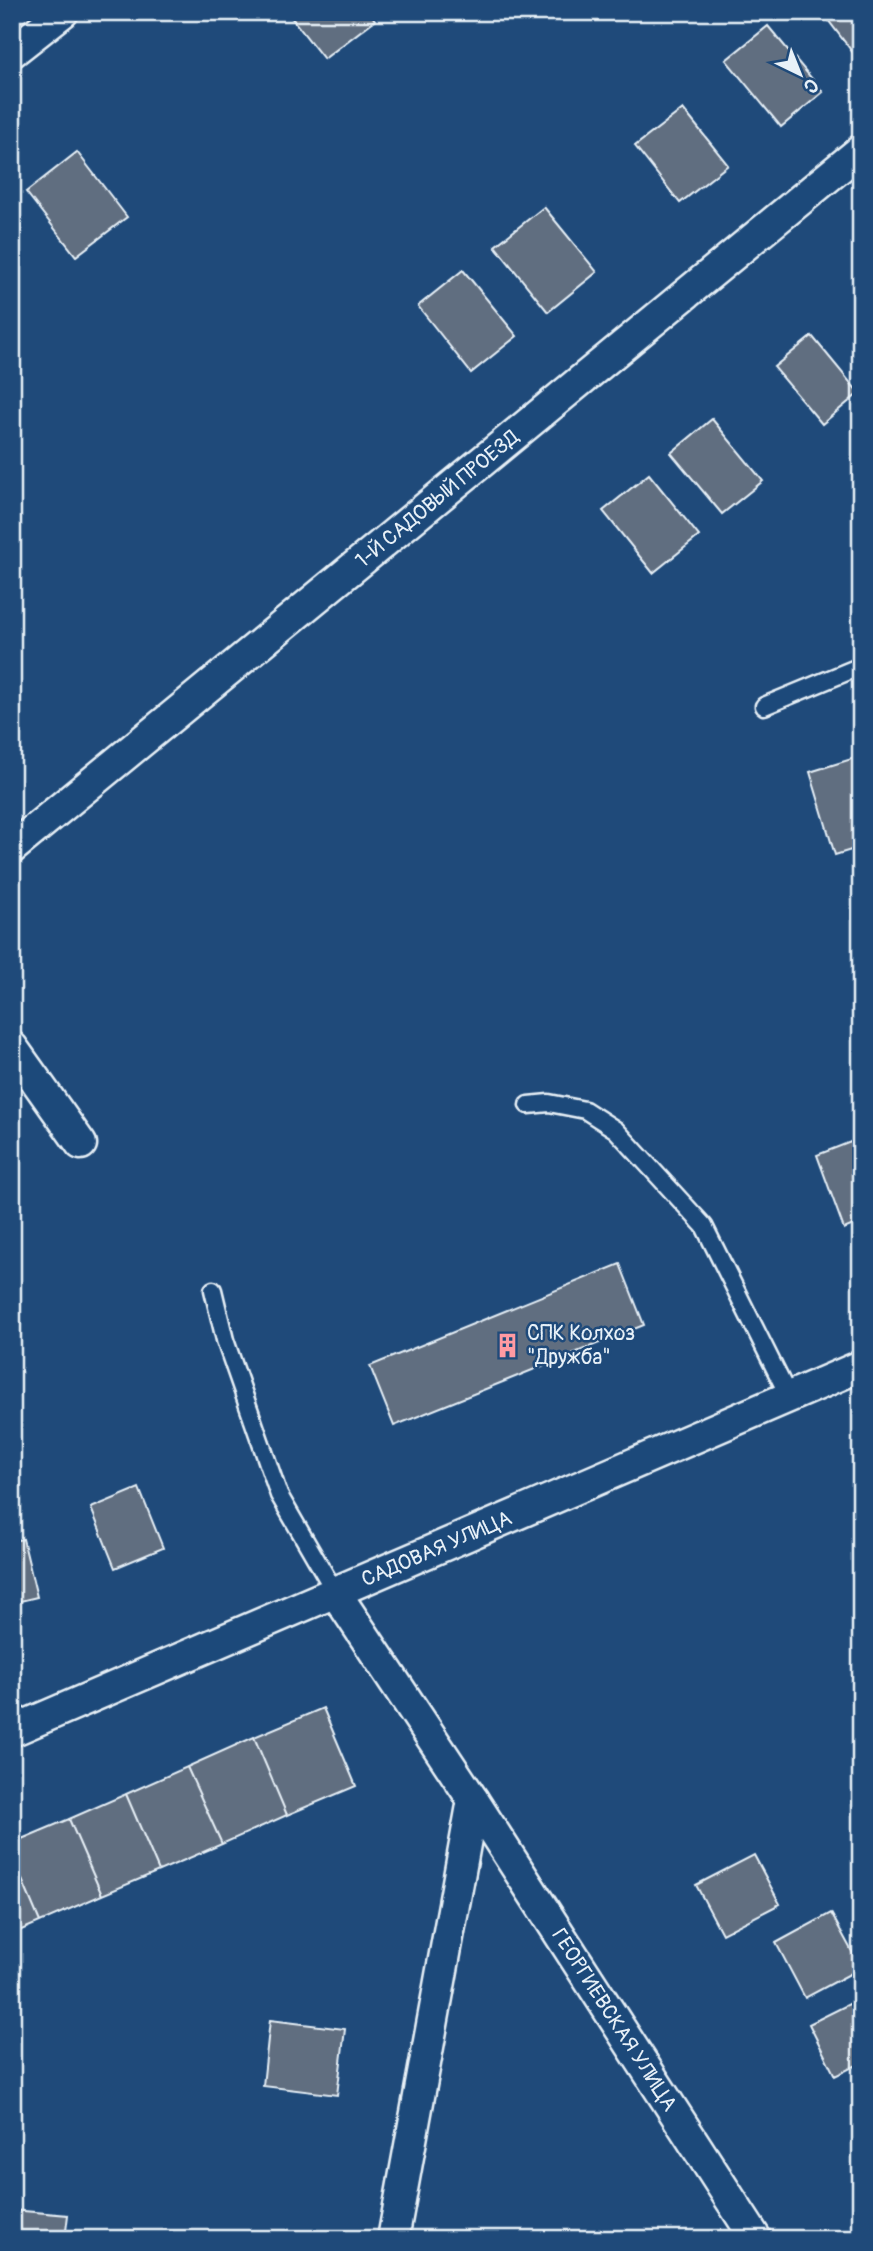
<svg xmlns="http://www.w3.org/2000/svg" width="873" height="2251" font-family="Pangolin,sans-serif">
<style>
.building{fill:#616e80;stroke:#e8f1f8;stroke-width:2}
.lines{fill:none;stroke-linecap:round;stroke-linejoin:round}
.service-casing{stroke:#e8f1f8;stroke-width:21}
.minor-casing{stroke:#e8f1f8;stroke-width:35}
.service{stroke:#1f4a7a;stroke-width:16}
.minor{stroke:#1f4a7a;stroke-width:30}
.labels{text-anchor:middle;stroke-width:5;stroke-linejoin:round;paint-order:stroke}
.street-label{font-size:21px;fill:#e8f1f8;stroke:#1f4a7a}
.poi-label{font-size:21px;fill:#e8f1f8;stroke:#1f4a7a;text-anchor:start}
</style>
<rect width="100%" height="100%" fill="#1f4a7a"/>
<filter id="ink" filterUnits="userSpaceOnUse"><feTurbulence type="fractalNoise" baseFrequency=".0143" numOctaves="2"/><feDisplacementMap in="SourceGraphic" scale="14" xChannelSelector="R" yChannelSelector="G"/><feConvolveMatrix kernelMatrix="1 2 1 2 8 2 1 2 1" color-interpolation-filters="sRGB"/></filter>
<g filter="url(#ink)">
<!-- building -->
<path class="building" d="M287 12H369L375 20 324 59Z
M822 12H861V55L857 58Z
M768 26 823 92 781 127 726 60Z
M683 109 728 165 680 203 635 146Z
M77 152 127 217 76 256 26 192Z
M544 207 597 272 548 312 495 246Z
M463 270 517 336 471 373 418 306Z
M812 336 859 393 822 424 774 367Z
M712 419 763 481 722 514 671 453Z
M649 474 699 536 653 573 603 511Z
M861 756V847L835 855 810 772Z
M861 1138V1222L844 1229 817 1155Z
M620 1264 644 1325 394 1426 370 1366Z
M139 1488 163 1548 115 1568 91 1508Z
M23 1539 37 1597 12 1603V1541Z
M323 1708 356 1786 287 1815 254 1737Z
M254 1737 287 1815 222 1844 187 1767Z
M187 1767 222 1844 159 1871 126 1794Z
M126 1794 159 1871 102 1895 69 1819Z
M69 1819 102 1895 40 1922 12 1856V1843Z
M754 1855 780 1904 722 1934 696 1885Z
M12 1856 40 1922 12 1934Z
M831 1913 861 1968 805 1998 776 1943Z
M861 1998V2063L835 2076 809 2024Z
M270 2020 345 2029 337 2095 263 2086Z
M12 2210 68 2215 65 2239H12Z"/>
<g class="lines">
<defs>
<path id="service" d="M764 706 861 666
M528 1105 549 1103 585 1110 616 1130 704 1226 789 1397
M213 1290 225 1340 279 1495 335 1592"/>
<g id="minor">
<path d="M12 52 63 12"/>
<path id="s1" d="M12 848 861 150"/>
<path d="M12 1047 81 1144"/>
<path id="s2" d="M335 1592 473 1800 756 2239"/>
<path id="s3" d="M12 1731 861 1366"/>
<path d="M393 2239 473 1800"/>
</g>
</defs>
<!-- service casing -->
<use href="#service" class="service-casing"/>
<!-- minor casing -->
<use href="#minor" class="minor-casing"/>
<!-- service -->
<use href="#service" class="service"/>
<!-- minor -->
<use href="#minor" class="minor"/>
</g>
</g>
<!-- icons -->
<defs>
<symbol id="building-bare" viewBox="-9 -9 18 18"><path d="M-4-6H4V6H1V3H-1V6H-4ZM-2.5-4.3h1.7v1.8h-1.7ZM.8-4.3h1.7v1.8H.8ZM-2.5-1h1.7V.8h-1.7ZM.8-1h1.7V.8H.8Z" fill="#ff9aa2" stroke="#1f4a7a" stroke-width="2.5" paint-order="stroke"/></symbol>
</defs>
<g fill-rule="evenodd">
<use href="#building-bare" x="490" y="1328" width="35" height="35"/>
</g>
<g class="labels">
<!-- street labels -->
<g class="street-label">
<text dy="7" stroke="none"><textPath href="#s1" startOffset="550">1-Й САДОВЫЙ ПРОЕЗД</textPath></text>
<text dy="7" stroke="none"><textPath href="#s3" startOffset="462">САДОВАЯ УЛИЦА</textPath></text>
<text dy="7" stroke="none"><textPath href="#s2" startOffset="511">ГЕОРГИЕВСКАЯ УЛИЦА</textPath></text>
</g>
<!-- poi labels -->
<g class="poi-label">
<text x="527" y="1340">СПК Колхоз<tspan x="527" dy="24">"Дружба"</tspan></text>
</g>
</g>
<!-- margin -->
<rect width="873" height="2251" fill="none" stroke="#1f4a7a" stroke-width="42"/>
<rect x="21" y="21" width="831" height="2209" fill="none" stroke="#e8f1f8" stroke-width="2.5" filter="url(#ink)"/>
<!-- north arrow -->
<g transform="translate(800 74) rotate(137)" stroke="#1f4a7a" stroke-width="5" paint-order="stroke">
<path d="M0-5L12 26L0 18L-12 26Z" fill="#e8f1f8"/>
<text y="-10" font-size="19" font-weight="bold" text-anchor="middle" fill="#e8f1f8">С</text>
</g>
</svg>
